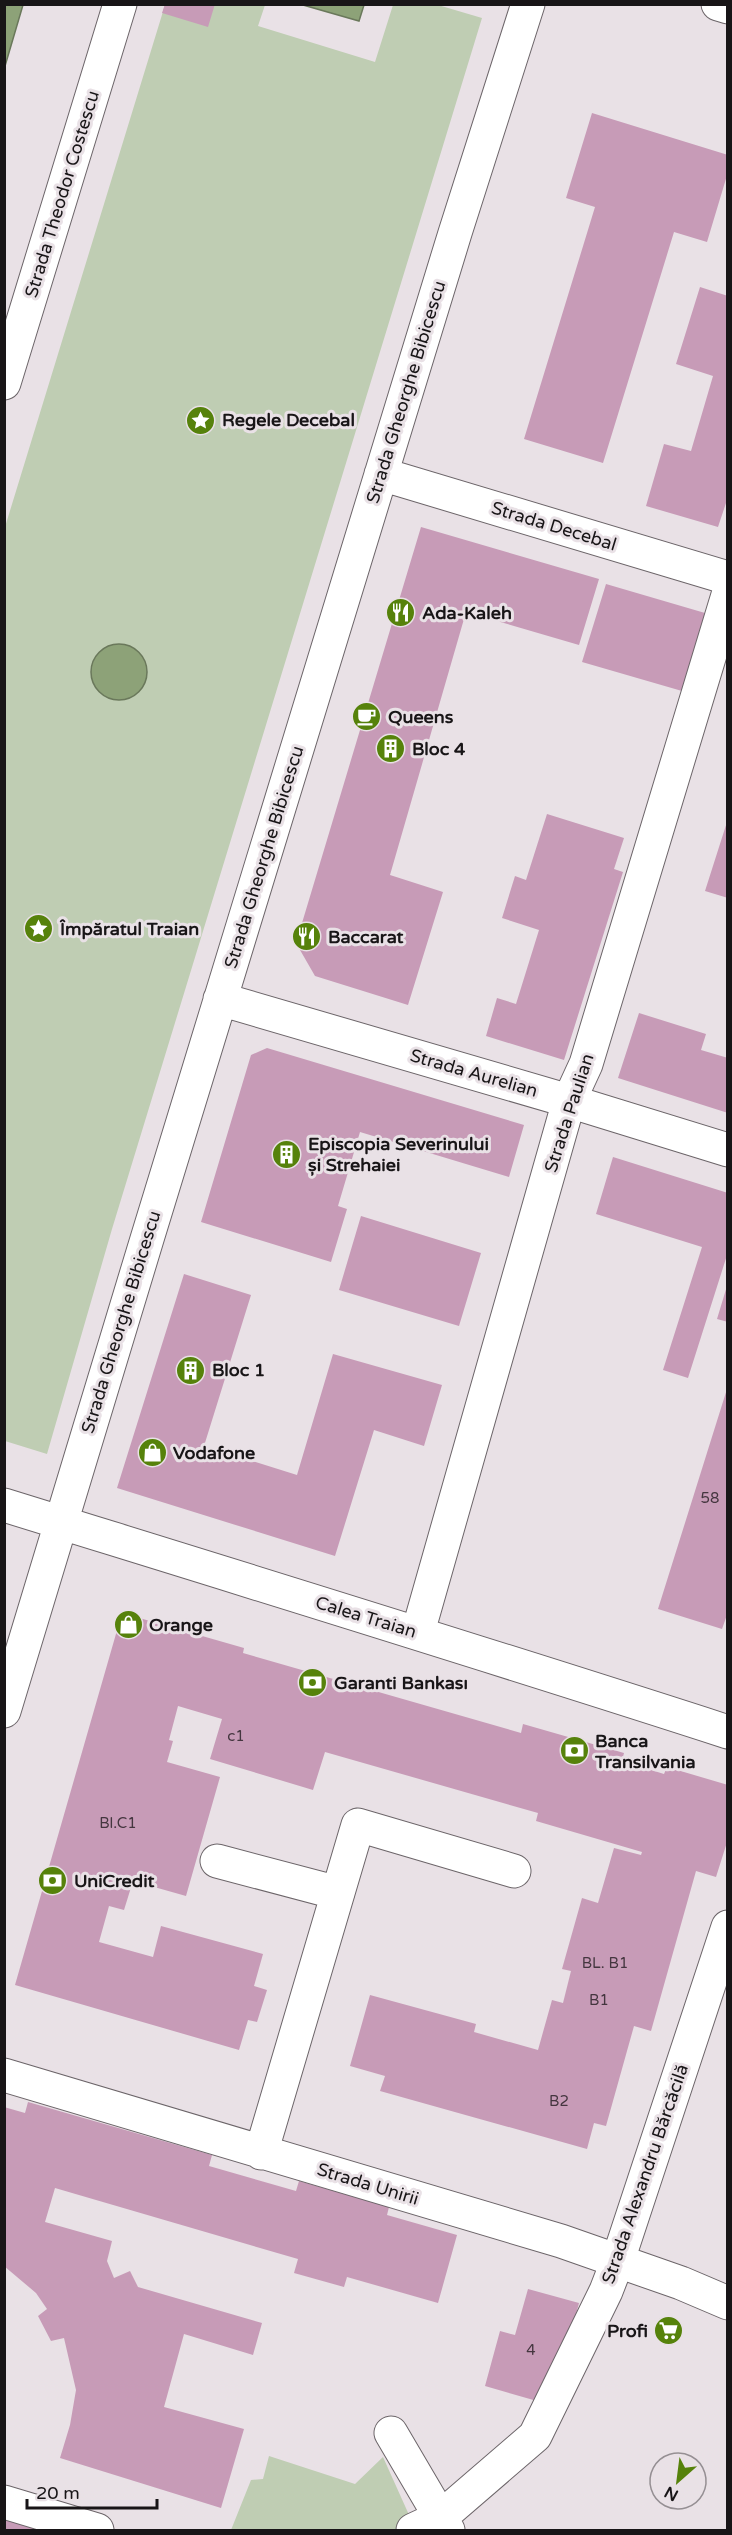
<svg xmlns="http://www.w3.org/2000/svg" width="732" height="2535" font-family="'Varela Round',sans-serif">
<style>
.green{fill:#bfcdb3}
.water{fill:#8da278;stroke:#6a785b;stroke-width:1.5}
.building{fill:#c79bb7}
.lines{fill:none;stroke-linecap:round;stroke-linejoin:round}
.minor-casing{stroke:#6c6569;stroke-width:35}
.major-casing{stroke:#6c6569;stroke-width:35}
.minor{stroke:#fff;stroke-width:33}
.major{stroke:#fff;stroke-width:33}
.labels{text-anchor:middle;stroke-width:6;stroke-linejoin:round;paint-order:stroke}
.number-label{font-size:15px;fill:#44363f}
.street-label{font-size:18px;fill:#181517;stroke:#e9e1e6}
.poi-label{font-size:18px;font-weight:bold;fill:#181517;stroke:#e9e1e6;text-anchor:start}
</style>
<rect width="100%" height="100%" fill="#e9e1e6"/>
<!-- green -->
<path class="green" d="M165 5H265L258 26 375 62 393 5H438L482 18 112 1229 47 1454 5 1441V527Z
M269 2456 355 2484 383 2457 414 2526 400 2530H231L251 2480 263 2479Z"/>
<!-- water -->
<path class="water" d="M5 4 23 5 5 66 4 5Z
M303 5H364L359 21Z
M91 672a28 28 0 1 1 56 0a28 28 0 1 1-56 0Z"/>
<!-- building -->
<path class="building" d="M165 4H215L208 27 162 13Z
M592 113 728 155V172L707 242 674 232 603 463 524 439 595 207 566 198Z
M700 287 728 296V497L718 527 646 506 664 444 691 451 713 376 676 364Z
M421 527 599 579 579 645 466 612 390 875 443 892 408 1005 315 976 296 943Z
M606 584 705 613 682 691 582 662Z
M547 814 624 838 614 869 623 872 564 1060 486 1036 497 998 516 1004 539 930 502 918 515 876 526 880Z
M727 822H728V898L705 891Z
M639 1013 706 1034 701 1050 728 1058V1113L618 1078Z
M267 1048 524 1125 509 1177 360 1132 338 1206 347 1209 331 1262 201 1222 251 1055Z
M613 1157 728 1193V1252L688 1378 663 1370 702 1247 596 1214Z
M361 1216 481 1253 459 1326 339 1290Z
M184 1274 251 1295 204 1446 297 1475 333 1354 442 1385 424 1446 374 1430 335 1556 117 1488Z
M727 1286H728V1322L717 1319Z
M727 1389 728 1612 722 1629 658 1609Z
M122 1613 244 1648 243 1653 521 1733 523 1724 624 1753 622 1761 664 1774 667 1767 728 1785V1839L716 1877 696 1871 651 2031 634 2026 606 2126 594 2123 587 2149 380 2091 385 2076 350 2066 370 1995 476 2024 474 2032 538 2050 552 2000 563 2003 571 1971 562 1969 582 1898 598 1903 614 1848 641 1855 642 1852 536 1821 538 1813 325 1752 313 1790 210 1759 222 1719 178 1706 169 1740 173 1741 167 1762 220 1777 186 1896 133 1881 124 1910 109 1906 99 1942 153 1957 161 1926 263 1954 254 1986 267 1990 257 2022 248 2020 239 2050 15 1985Z
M28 2102 212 2155 209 2166 296 2191 299 2181 389 2207 387 2215 457 2235 438 2303 347 2277 344 2287 294 2273 298 2259 55 2188 45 2222 112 2241 107 2261 114 2278 130 2271 138 2287 262 2323 253 2355 184 2334 164 2407 244 2429 221 2508 60 2458 70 2425 76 2390 64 2338 51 2341 38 2316 47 2309 36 2293 4 2266V2107L25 2113Z
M528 2289 579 2303 562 2368 544 2403 485 2386 500 2331 515 2335Z
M4 2511 42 2530H4Z"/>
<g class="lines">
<defs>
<path id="minor" d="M4 383 120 4
M381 474 728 578
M220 999 569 1101 728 1150
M4 1505C246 1580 487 1654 728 1732
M418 1632 569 1101 586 1064 728 595
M4 1711 147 1239 455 233 528 4
M217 1861 338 1893
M4 2075 561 2241 681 2283 728 2303
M261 2153 358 1825 514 1871
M391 2433 448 2530
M4 2502 97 2530
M413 2530 441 2517 535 2436 606 2291 618 2260 728 1927"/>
<path id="major" d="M718 4 728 7"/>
</defs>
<!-- minor casing -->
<use href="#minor" class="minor-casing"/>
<!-- major casing -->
<use href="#major" class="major-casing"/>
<!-- minor -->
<use href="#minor" class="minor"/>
<!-- major -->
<use href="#major" class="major"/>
</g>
<!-- icons -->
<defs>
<symbol id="sight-disc" viewBox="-11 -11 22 22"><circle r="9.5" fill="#56820b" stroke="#e9e1e6"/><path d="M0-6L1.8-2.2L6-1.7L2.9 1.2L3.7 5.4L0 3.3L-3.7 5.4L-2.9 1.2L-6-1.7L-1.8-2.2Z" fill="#fff"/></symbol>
<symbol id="restaurant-disc" viewBox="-11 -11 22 22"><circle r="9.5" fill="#56820b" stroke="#e9e1e6"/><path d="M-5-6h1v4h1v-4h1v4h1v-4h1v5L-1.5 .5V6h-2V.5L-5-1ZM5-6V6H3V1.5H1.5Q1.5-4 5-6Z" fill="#fff"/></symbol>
<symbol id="cafe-disc" viewBox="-11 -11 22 22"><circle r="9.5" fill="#56820b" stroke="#e9e1e6"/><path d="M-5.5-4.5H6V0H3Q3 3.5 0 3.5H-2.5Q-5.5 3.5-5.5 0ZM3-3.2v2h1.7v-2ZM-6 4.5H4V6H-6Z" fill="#fff"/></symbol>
<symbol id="building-disc" viewBox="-11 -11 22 22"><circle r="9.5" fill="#56820b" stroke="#e9e1e6"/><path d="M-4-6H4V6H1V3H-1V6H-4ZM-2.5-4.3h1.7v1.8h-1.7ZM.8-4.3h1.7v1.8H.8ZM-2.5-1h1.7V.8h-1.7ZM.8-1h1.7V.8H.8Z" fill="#fff"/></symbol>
<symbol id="shop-disc" viewBox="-11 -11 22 22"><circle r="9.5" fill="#56820b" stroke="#e9e1e6"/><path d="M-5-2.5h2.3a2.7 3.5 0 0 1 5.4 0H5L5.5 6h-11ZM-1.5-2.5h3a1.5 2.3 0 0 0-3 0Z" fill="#fff"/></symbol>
<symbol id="bank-disc" viewBox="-11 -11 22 22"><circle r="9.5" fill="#56820b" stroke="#e9e1e6"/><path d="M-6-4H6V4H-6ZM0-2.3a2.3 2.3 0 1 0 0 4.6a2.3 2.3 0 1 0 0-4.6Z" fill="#fff"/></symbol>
<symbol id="supermarket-disc" viewBox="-11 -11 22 22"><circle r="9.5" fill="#56820b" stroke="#e9e1e6"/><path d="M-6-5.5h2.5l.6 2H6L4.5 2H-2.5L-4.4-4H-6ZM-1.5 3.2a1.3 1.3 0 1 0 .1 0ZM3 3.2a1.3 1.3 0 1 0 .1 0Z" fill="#fff"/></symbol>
</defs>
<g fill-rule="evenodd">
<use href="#sight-disc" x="184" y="404" width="33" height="33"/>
<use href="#restaurant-disc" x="384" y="596" width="33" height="33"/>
<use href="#cafe-disc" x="350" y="700" width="33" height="33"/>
<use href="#building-disc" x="374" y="732" width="33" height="33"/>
<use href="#sight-disc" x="22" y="912" width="33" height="33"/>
<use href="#restaurant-disc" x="290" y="920" width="33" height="33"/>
<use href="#building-disc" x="270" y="1138" width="33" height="33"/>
<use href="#building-disc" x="174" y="1354" width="33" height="33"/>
<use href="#shop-disc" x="136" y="1436" width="33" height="33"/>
<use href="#shop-disc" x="112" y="1608" width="33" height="33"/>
<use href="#bank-disc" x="296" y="1666" width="33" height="33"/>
<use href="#bank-disc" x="558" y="1734" width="33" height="33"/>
<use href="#bank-disc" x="36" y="1864" width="33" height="33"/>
<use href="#supermarket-disc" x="652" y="2314" width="33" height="33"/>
</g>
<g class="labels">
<!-- number labels -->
<g class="number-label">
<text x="710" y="1503">58</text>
<text x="236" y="1741">c1</text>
<text x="118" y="1828">Bl.C1</text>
<text x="605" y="1968">BL. B1</text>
<text x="599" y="2005">B1</text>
<text x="559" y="2106">B2</text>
<text x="531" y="2355">4</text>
</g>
<!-- street labels -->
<g class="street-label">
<text transform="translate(62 194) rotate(-73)" y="6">Strada Theodor Costescu</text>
<text transform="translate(406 392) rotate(-73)" y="6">Strada Gheorghe Bibicescu</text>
<text transform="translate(554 526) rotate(17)" y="6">Strada Decebal</text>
<text transform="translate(264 857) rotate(-73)" y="6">Strada Gheorghe Bibicescu</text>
<text transform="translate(474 1073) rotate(16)" y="6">Strada Aurelian</text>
<text transform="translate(569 1113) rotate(-72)" y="6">Strada Paulian</text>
<text transform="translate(121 1322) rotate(-73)" y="6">Strada Gheorghe Bibicescu</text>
<text transform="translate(366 1617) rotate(17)" y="6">Calea Traian</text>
<text transform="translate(645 2174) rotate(-71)" y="6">Strada Alexandru Bărcăcilă</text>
<text transform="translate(368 2184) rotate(17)" y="6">Strada Unirii</text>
</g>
<!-- poi labels -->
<g class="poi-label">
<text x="222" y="426">Regele Decebal</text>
<text x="422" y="619">Ada-Kaleh</text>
<text x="388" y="723">Queens</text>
<text x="412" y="755">Bloc 4</text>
<text x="60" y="935">Împăratul Traian</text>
<text x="328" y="943">Baccarat</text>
<text x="308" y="1150">Episcopia Severinului<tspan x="308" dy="21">și Strehaiei</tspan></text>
<text x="212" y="1376">Bloc 1</text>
<text x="173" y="1459">Vodafone</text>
<text x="149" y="1631">Orange</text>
<text x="334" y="1689">Garanti Bankası</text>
<text x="595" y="1747">Banca<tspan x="595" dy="21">Transilvania</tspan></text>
<text x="74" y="1887">UniCredit</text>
<text x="648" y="2337" text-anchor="end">Profi</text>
</g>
</g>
<!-- border -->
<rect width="732" height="2535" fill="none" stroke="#181517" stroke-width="12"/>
<!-- north arrow -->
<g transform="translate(678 2481) rotate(208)"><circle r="28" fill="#e9e1e6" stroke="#958f93" stroke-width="1.5"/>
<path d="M0-4.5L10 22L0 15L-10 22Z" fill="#56820b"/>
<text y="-9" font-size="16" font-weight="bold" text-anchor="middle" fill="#181517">N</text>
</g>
<!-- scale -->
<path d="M27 2499v9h130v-9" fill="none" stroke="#181517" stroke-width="3"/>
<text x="36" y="2499" font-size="18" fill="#181517" stroke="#e9e1e6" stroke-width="4.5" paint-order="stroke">20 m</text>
</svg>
